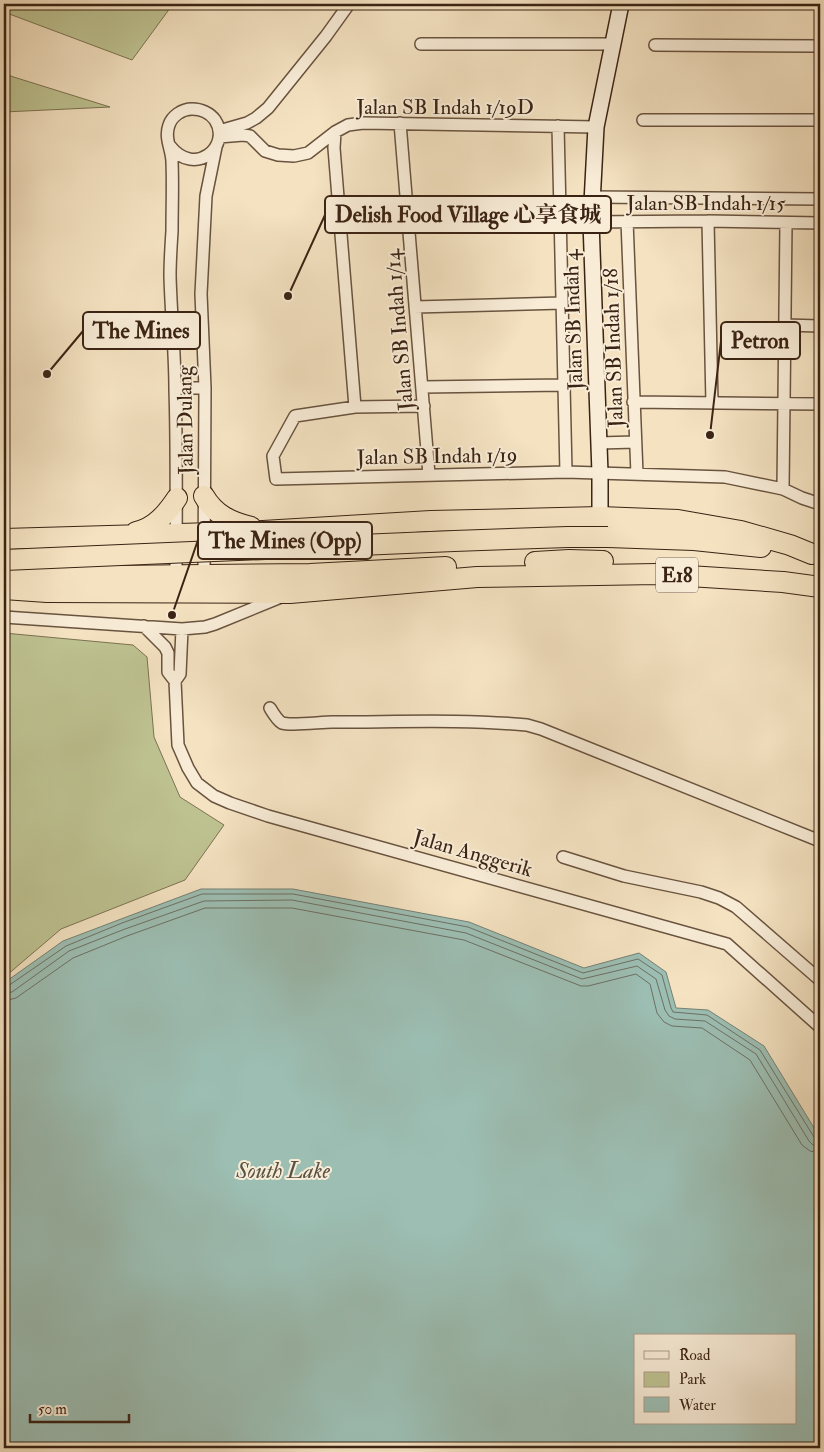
<svg xmlns="http://www.w3.org/2000/svg" width="824" height="1452" font-family="'IM FELL Double Pica','Noto Serif SC',serif">
<style>
.green{fill:#bec291;stroke:#7c7252}
.water{fill:#9cbeb3;stroke:#758073;fill-rule:evenodd}
.lines{fill:none;stroke-linecap:round;stroke-linejoin:round}
.shore{stroke:#6c7064;stroke-width:1}
.street-casing{stroke:#69533f;stroke-width:14}
.secondary-casing{stroke:#3b2314;stroke-width:18}
.highway-casing{stroke:#3b2314;stroke-width:22}
.street{stroke:#f8ecd7;stroke-width:11}
.secondary{stroke:#f8ecd7;stroke-width:15}
.highway{stroke:#f4e2c1;stroke-width:20}
.highway-bridge-casing{stroke:#3b2314;stroke-width:22;stroke-linecap:butt}
.highway-bridge{stroke:#f4e2c1;stroke-width:20}
.labels{text-anchor:middle;stroke-width:4;stroke-linejoin:round;paint-order:stroke}
.shield{fill:#f8ecd7;stroke:#745f4e;stroke-width:1}
.shield-label{font-size:20px;font-weight:bold;fill:#3b2314}
.street-label{font-size:21px;fill:#3b2314;stroke:#f8ecd7}
.water-label{font-size:22px;font-style:italic;fill:#585244;stroke:#f8ecd7}
.leader{fill:none;stroke:#3b2314;stroke-width:2}
.callout-dot{fill:#3b2314;stroke:#f8ecd7;stroke-width:2}
.callout{fill:#f8ecd7;stroke:#3b2314;stroke-width:2}
.callout-label{font-size:22px;text-anchor:middle;font-weight:bold;fill:#3b2314}
</style>
<rect width="100%" height="100%" fill="#f4e2c1"/>
<filter id="stains"><feTurbulence type="fractalNoise" baseFrequency=".004" numOctaves="4"/><feColorMatrix values="0 0 0 0 .2 0 0 0 0 .09 0 0 0 0 .02 0 0 0 .5 -.17"/></filter>
<radialGradient id="worn" r=".72"><stop offset=".6" stop-color="#630" stop-opacity="0"/><stop offset="1" stop-color="#630" stop-opacity=".3"/></radialGradient>
<!-- green -->
<path class="green" d="M4 4H173L132 60 4 12Z
M4 74 110 107 4 112Z
M4 633 133 645 147 657 154 737 180 797 224 825 185 880 61 929 7 975 4 972Z"/>
<!-- water -->
<path class="water" d="M201 889H293L469 922 584 968 639 953 666 972 676 1008 708 1010 764 1046 819 1136 820 1142 819 1448H4V983L63 941 121 919ZM635 1336H795V1423H635Z"/>
<g class="lines">
<!-- shore -->
<path class="shore" d="M4 987 8 986 66 946 122 923 202 894H293L468 927 583 973 638 959 662 975 671 1008 673 1012 707 1015 760 1050 814 1137 817 1139 820 1140
M4 993 12 992 69 951 125 929 204 901 292 900 466 933 582 979 637 966 656 979 665 1010 669 1016 675 1019 705 1021 756 1054 809 1141 813 1145 820 1146
M4 1001 16 998 73 958 127 936 205 908H292L464 940 581 986H588L636 974 650 984 657 1013 664 1022 672 1026 702 1028 750 1060 802 1145 810 1151 820 1153"/>
<defs>
<path id="street" d="M421 44H613
M655 45 820 46
M643 120H820
M400 123 429 475
M558 126 566 472
M219 131 247 123 256 118 268 108 326 36 349 4
M335 132 334 148 355 407
M219 137 243 135 250 136 265 151 278 155 294 156 308 153 335 132 348 125 363 123 596 127
M170 146C195 178 232 146 215 120 210 113 201 109 192 109 182 109 172 116 169 125 164 138 172 150 172 162 173 185 172 208 172 231 171 246 170 261 170 276 171 314 175 352 175 389 177 451 176 513 176 575
M592 197 820 199
M408 219 560 215
M627 221 637 474
M708 221 712 403
M591 222 708 221 820 223
M415 307 562 303
M785 325 820 326
M423 387 564 385
M175 388H205
M633 402 820 404
M424 406 355 407 295 416 273 456 276 479 566 472 725 477 783 489 802 498 820 504
M599 443 635 442
M783 489 786 223
M204 575 205 388 201 294 206 196 216 147
M4 617 182 629 205 627 215 624 281 597
M144 626 165 647 168 653V672L175 681
M182 629 180 674 175 681 178 745 188 768 197 783 214 796 230 803 268 816 727 944 820 1027
M270 708C273 713 277 720 282 723 291 726 321 722 332 722 397 722 463 719 527 725L541 729 820 841
M563 857 624 876 701 892 719 898 736 907 820 980"/>
<path id="secondary" d="M600 517V473L591 222 596 127 621 4"/>
<path id="highway" d="M204 496C215 515 231 522 251 527
M136 532C155 528 167 513 177 498
M608 537 694 540 761 547
M4 539 248 532 431 521 600 517 678 520 741 531 790 545 812 554
M535 562 569 560 603 561
M4 577 310 574 446 567
M4 589 47 592 290 593 477 577 657 574 783 582 820 587"/>
</defs>
<!-- street casing -->
<use href="#street" class="street-casing"/>
<!-- secondary casing -->
<use href="#secondary" class="secondary-casing"/>
<!-- highway casing -->
<use href="#highway" class="highway-casing"/>
<!-- street -->
<use href="#street" class="street"/>
<!-- secondary -->
<use href="#secondary" class="secondary"/>
<!-- highway -->
<use href="#highway" class="highway"/>
<defs>
<path id="highway-bridge" d="M4 560 454 541 568 537H608"/>
</defs>
<!-- highway-bridge casing -->
<use href="#highway-bridge" class="highway-bridge-casing"/>
<!-- highway-bridge -->
<use href="#highway-bridge" class="highway-bridge"/>
</g>
<g class="labels">
<!-- shield labels -->
<rect class="shield" x="656" y="557.5" width="42" height="35" rx="4"/>
<g class="shield-label">
<text x="677" y="582">E18</text>
</g>
<!-- street labels -->
<g class="street-label">
<text x="445" y="114">Jalan SB Indah 1/19D</text>
<text x="706" y="210">Jalan SB Indah 1/15</text>
<text transform="translate(573 320) rotate(-92)" y="7">Jalan SB Indah 4</text>
<text transform="translate(399 330) rotate(-95)" y="7">Jalan SB Indah 1/14</text>
<text transform="translate(613 348) rotate(-92)" y="7">Jalan SB Indah 1/18</text>
<text transform="translate(185 420) rotate(-91)" y="7">Jalan Dulang</text>
<text transform="translate(437 456) rotate(-1)" y="7">Jalan SB Indah 1/19</text>
<text transform="translate(473 853) rotate(16)" y="7">Jalan Anggerik</text>
</g>
<!-- water labels -->
<g class="water-label">
<text x="283" y="1178">South Lake</text>
</g>
</g>
<!-- callouts -->
<path class="leader" d="M288 296L325 215M47 374L83 331M710 435L721 341M172 615L198 540"/>
<g class="callout-dot">
<circle cx="288" cy="296" r="5"/>
<circle cx="47" cy="374" r="5"/>
<circle cx="710" cy="435" r="5"/>
<circle cx="172" cy="615" r="5"/>
</g>
<g class="callout">
<rect x="325" y="196" width="286" height="37" rx="5"/>
<rect x="83" y="312" width="117" height="37" rx="5"/>
<rect x="721" y="322" width="79" height="37" rx="5"/>
<rect x="198" y="522" width="174" height="37" rx="5"/>
</g>
<g class="callout-label">
<text x="468" y="222">Delish Food Village 心享食城</text>
<text x="141" y="338">The Mines</text>
<text x="760" y="348">Petron</text>
<text x="285" y="548">The Mines (Opp)</text>
</g>
<!-- margin -->
<rect width="824" height="1452" fill="none" stroke="#f4e2c1" stroke-width="20"/>
<rect x="5" y="5" width="814" height="1442" fill="none" stroke="#3b2314" stroke-width="2.5"/>
<rect x="10" y="10" width="804" height="1432" fill="none" stroke="#3b2314"/>
<!-- legend -->
<rect x="634" y="1334" width="162" height="90" fill="#f8ecd7" stroke="#ac9c89"/>
<rect x="644" y="1351" width="25" height="8" fill="#f8ecd7" stroke="#ac9c89"/>
<text x="679" y="1360" font-size="15" fill="#3b2314">Road</text>
<rect x="644" y="1372" width="25" height="15" fill="#bec291" stroke="#ac9c89"/>
<text x="679" y="1384" font-size="15" fill="#3b2314">Park</text>
<rect x="644" y="1397" width="25" height="15" fill="#9cbeb3" stroke="#ac9c89"/>
<text x="679" y="1410" font-size="15" fill="#3b2314">Water</text>
<!-- scale -->
<path d="M30 1414v8h99v-8" fill="none" stroke="#3b2314" stroke-width="2.5"/>
<text x="38" y="1414" font-size="15" fill="#3b2314" stroke="#f8ecd7" stroke-width="4" paint-order="stroke">50 m</text>
<rect width="100%" height="100%" filter="url(#stains)"/>
<rect width="100%" height="100%" fill="url(#worn)"/>
</svg>
